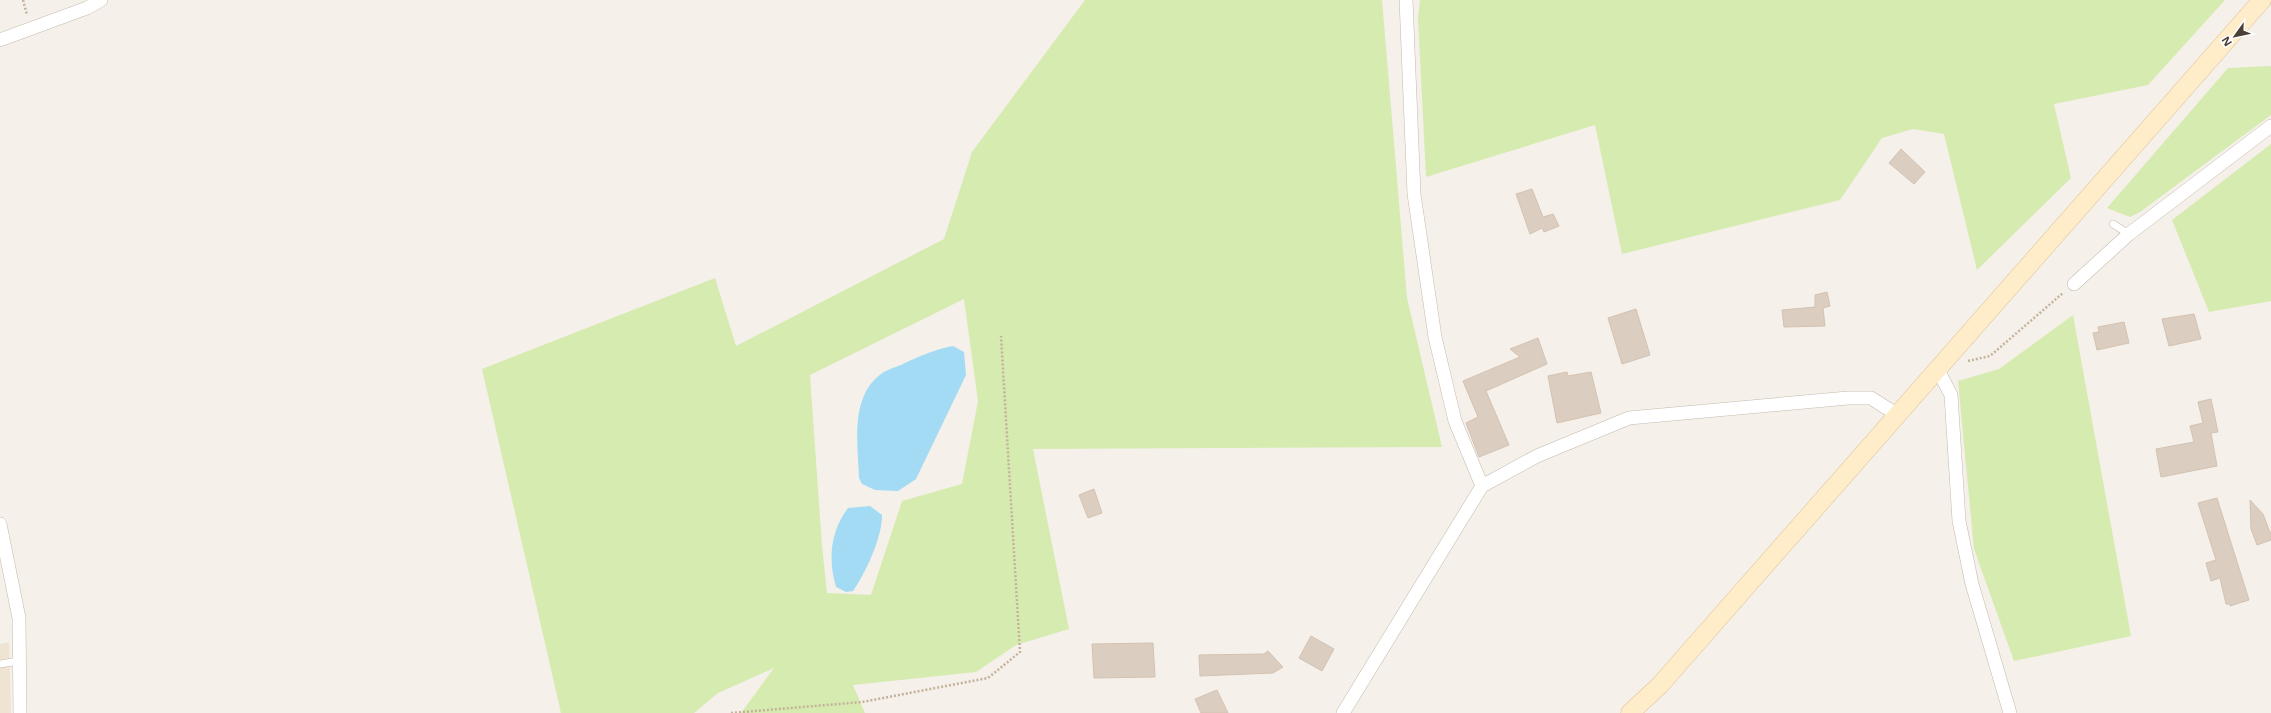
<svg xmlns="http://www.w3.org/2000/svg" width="2271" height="713" font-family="'Noto Sans',sans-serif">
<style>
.education{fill:#efe4d2}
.green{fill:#d6ebb0;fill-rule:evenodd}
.water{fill:#a3dbf4}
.building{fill:#dbcec1;stroke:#d3c2b1}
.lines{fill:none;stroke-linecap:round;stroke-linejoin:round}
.service-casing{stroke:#c4baae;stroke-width:8}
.minor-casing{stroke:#c4baae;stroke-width:14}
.secondary-casing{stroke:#dac399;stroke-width:19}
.path{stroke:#c4b29b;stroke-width:2.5;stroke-dasharray:2 2;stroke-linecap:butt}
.service{stroke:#fff;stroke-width:7}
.minor{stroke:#fff;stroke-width:13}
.secondary{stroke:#ffedc9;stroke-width:18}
</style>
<rect width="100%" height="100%" fill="#f5f0e9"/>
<!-- education -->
<path class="education" d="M9 642 11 713H0V644Z"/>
<!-- green -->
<path class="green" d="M1085 0H1382L1407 298 1442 447 1033 449 1069 629 1016 645 976 672 853 685 865 713H741L774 668 718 693 694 713H561L482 369 715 278 736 346 944 239 972 152ZM964 299 978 401 962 484 902 501 871 595 827 593 822 546 810 375Z
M1420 0H2225L2148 85 2054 104 2071 178 1977 270 1944 134 1913 129 1882 138 1840 200 1622 254 1595 125 1426 177 1418 18Z
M2271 66V115L2140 212 2130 217 2107 208 2228 68Z
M2271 144V301L2209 312 2172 220Z
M2073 315 2131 636 2014 661 1974 549 1958 381 1999 369Z"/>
<!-- water -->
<path class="water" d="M953 346 964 352 966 375 916 479 898 491 875 490 862 484 859 478C858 444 849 394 884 372 891 368 900 366 907 362 922 355 937 349 953 346Z
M870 506 882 515C882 538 866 572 853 591L846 592 836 587C828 560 830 532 848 508Z"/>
<!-- building -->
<path class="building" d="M1901 149 1925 172 1914 184 1889 163Z
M1532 189 1543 217 1553 214 1559 226 1544 232 1542 228 1530 234 1516 194Z
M1827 292 1830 306 1823 308 1825 326 1784 327 1782 310 1815 307V295Z
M1636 309 1650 355 1622 364 1608 318Z
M2194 314 2201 339 2169 346 2162 319Z
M2124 322 2129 343 2097 350 2093 333 2099 332 2098 327Z
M1538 338 1547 364 1486 391 1509 445 1479 457 1466 423 1478 417 1463 381 1520 357 1510 349Z
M1567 372 1568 376 1591 372 1601 413 1557 423 1548 376Z
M2211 399 2218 432 2211 433 2217 466 2161 477 2156 449 2194 442 2190 426 2203 423 2198 402Z
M1094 489 1102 513 1088 518 1079 495Z
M2217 498 2249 600 2230 606V604H2226L2220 578 2211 581 2206 563 2216 560 2198 503Z
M2250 500 2263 514 2271 535V540L2257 545 2251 529Z
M1311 636 1334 649 1322 671 1299 658Z
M1153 643 1155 677 1094 678 1092 644Z
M1268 651 1283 667 1273 673 1200 676 1199 655 1264 654Z
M1217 690 1228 713H1201L1195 699Z"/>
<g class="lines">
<defs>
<path id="service" d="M2113 224 2129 234
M0 664 19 661"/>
<path id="minor" d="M1406 0 1414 194 1435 337 1455 421 1482 486
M0 40 87 8 101 0
M2074 284 2129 234 2271 126
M1937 368 1951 395 1959 521 1972 584 2010 713
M0 524 19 618 20 713
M1343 713 1482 486 1537 456 1629 418 1848 398H1871L1896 414"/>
<path id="secondary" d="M1630 713 1660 685 2262 0"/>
</defs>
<!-- service casing -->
<use href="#service" class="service-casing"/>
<!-- minor casing -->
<use href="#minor" class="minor-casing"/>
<!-- secondary casing -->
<use href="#secondary" class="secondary-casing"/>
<!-- path -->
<path class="path" d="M23 0 27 15
M1968 361 1990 356 2063 293
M731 713 862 702 988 678 1020 652 1001 336"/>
<!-- service -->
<use href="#service" class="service"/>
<!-- minor -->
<use href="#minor" class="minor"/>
<!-- secondary -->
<use href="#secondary" class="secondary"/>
</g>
<!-- north arrow -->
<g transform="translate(2235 36) rotate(237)" stroke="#ffffff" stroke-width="3" paint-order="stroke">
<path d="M0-3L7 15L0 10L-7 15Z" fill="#4a4037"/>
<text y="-6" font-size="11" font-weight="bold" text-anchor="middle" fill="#4a4037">N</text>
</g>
</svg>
